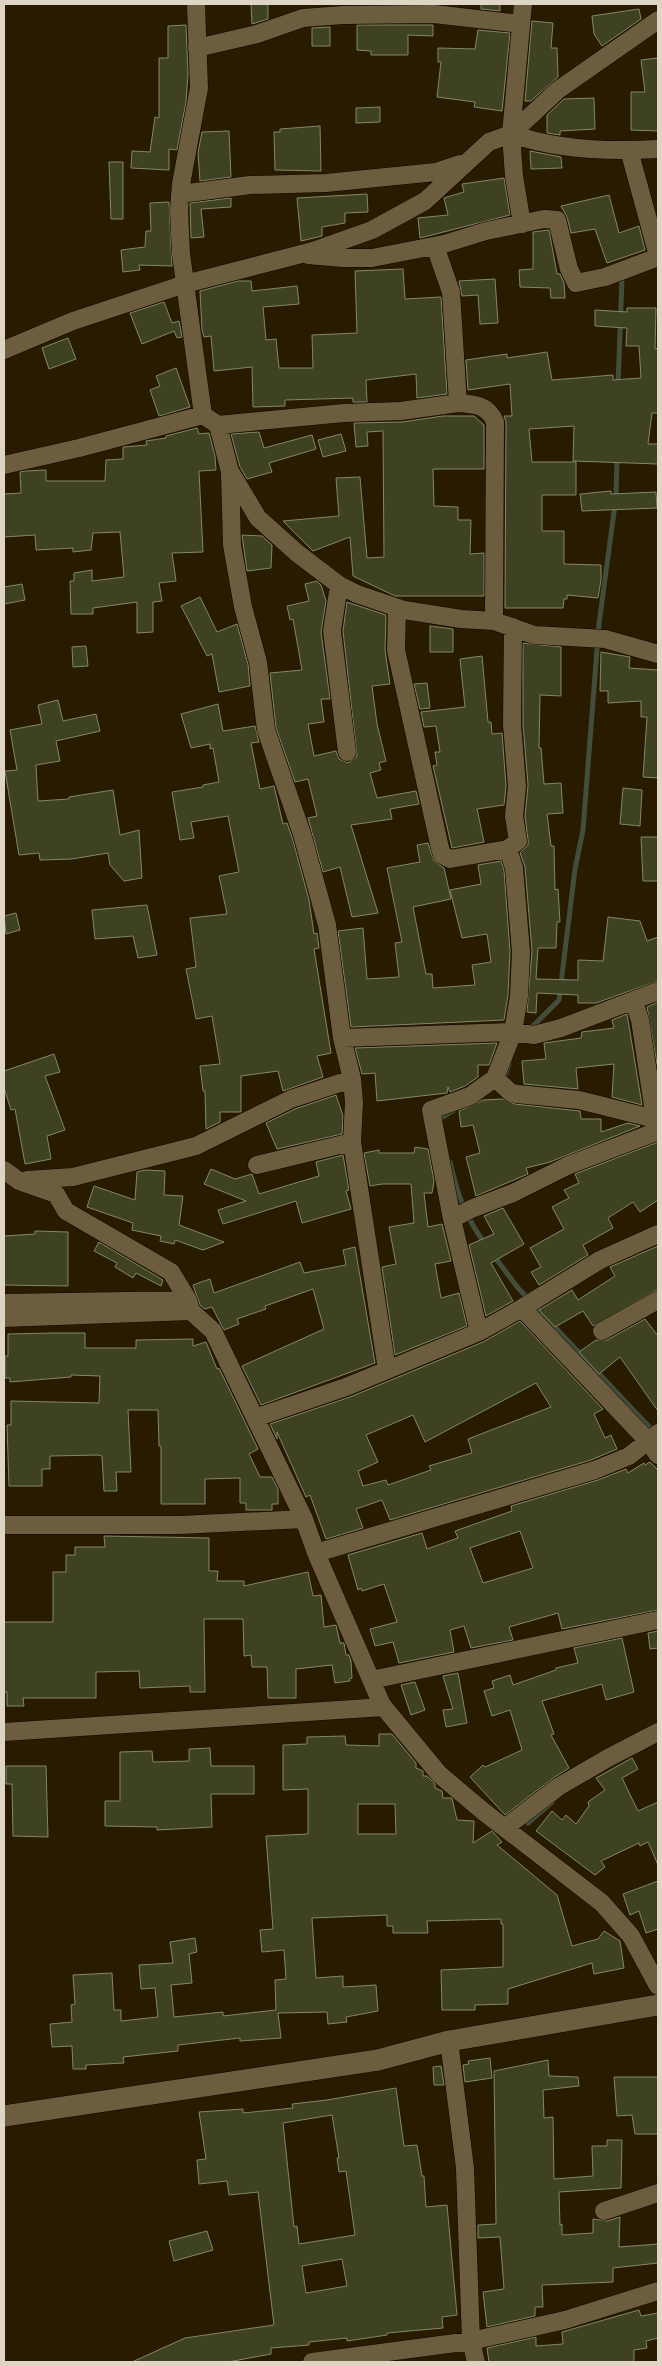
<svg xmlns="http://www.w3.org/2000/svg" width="662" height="2366" font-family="Arial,sans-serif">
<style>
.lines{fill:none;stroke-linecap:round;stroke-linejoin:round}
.stream{stroke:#434d3c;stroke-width:5}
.building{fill:#3e4223;stroke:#828865;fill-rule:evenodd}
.minor-casing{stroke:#110500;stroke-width:19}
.tertiary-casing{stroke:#110500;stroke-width:22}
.minor{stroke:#6c5d3e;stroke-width:18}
.tertiary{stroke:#6c5d3e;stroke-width:21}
</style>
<rect width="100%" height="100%" fill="#291b00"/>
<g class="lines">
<!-- stream -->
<path class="stream" d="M618 386 622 278 625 276
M529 1030 559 1000 575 869 583 830 599 624 616 497 617 457
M503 1081 509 1064
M440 1123 439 1119 454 1110
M450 1162C458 1196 465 1217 486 1245
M494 1256 518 1288 655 1433
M528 1823 552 1802"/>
</g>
<!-- building -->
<path class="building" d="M251 4H268V19L252 24Z
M481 4H500V11L481 9Z
M639 9 641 19 602 46 594 34 592 16Z
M532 21 553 23 551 48H557L558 77 531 101H525Z
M186 25 188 74 186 102 177 150 169 149V170L131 168 132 151 150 152 155 117 159 118V58H168V26Z
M357 25H433V36L408 35V55H371V51L357 50Z
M330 27V46H312V28Z
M478 30 510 33 502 111 474 107 475 102 437 97 441 62H438V48L475 49Z
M658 58V131L631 130V92H645L641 60Z
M594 98 595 129 560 131V135L547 133V115L564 99Z
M380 107V122L356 123V108Z
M320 126 321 171 275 170 274 132H280V129Z
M229 131 231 177 200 181 198 153 202 132Z
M530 151 561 157 562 168 531 169Z
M109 162H123V219H111Z
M504 178 510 215 420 238 418 218 448 215 444 198 464 192 462 184Z
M367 194 368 212 345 213V223L322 227V236L301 241 297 198Z
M609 195 619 233 639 226 645 250 607 263 595 229 571 233 567 217 561 206Z
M231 198V207L201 209 204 237 191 238 190 203Z
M169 202 172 266 139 265 140 270 123 272 121 250 145 247 146 231H151L150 203Z
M549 230 557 274H560L564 283 565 298H551L550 288 520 287 519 270 533 269V232Z
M403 269 405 299 441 297 447 394 417 398 416 374 366 380 367 402H353V398L285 400V406L253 407 252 367 214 371 211 336 204 337 202 330 200 291 238 281H251L252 291 297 286 299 304 263 307 266 340 276 339 279 368H313L312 335 357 333 355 271Z
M495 279 498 323 480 324 478 295 462 296 459 281Z
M164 302 172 323 179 321 182 337 177 338 174 331 142 344 130 313Z
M627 308H656L655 349 658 348V413H652L648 444H658V464L573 461 574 426 529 429 532 462H576V495H542V531H564V564L601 565V580L598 598 567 595V599H564L563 608H505L506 422 504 416H512L510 384 468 390 466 360 507 354V358L547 352 552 380 613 375V380L641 378 639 346H626L627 328 595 326V310L627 312Z
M68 338 76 359 49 369 42 348Z
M176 368 190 407 159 416 150 390 160 386 156 376Z
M443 416H474L484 425V469H433L434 506 458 507V520H471L470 554 484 553V596H395L353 576 350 537 313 551 283 521 339 516 336 478 360 477 367 558 384 557 383 431 367 432 368 446 356 447 354 423 402 422Z
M197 428 199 434 209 433 215 456 216 470 199 471 203 552 172 553 176 581 159 583 162 601 153 602V632L137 633V602L93 608V614H71L70 581H74V573L92 570V581L124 577 120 532 93 533 91 550 73 552V548L36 550 35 535 4 537V494L21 493 20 472 26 471 46 470V481H105L106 460 123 459V447L147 445 146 441 166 438V436Z
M259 432 264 448 312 435 316 449 269 463 272 472 247 479 240 467 231 434Z
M341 434 346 451 323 457 318 440Z
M611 491V494L656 492 657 508 582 511 580 494Z
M242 535 262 536 272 545 271 568 247 571Z
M317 581 321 585 326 601 321 632 330 699H321L324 722 308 724 314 756 336 751 339 759 348 763 357 756 343 631 347 602 386 615 385 650 390 684 372 686 377 724 386 761 379 763 381 770 370 773 377 798 416 791 419 804 390 809 392 819 351 825 378 913 352 917 340 867 323 872 308 818 317 816 308 779 295 782 276 728 270 673 302 670 293 619 290 620 287 606 309 601 305 584Z
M22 584 25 600 4 604V587Z
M200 597 217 632 237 624 248 664 250 686 219 692 212 654 207 656 181 606Z
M430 626 453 629V652H430Z
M523 643 561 647V696L540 695 539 748H541L544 784 561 783 563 813 547 814 551 846H554L555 890 558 889 560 922H557L556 948H538L536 979 578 980V960L603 961 608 917 640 921 647 941 658 937V981L596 1003H578V995L537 993 536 1013 527 1012 532 951 525 867 520 853 528 845V840L525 816 528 785 523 724Z
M86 646 88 666 73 667 72 647Z
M601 652 630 657 629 668 658 670V778L643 777 647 717H641V701L608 703V691H600Z
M482 656 488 722H491L492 734 502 733 506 786 504 805 477 809 484 842 452 848 433 766 437 765 435 752H440L436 726 424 727 421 712 465 707 460 659Z
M427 683 430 708 420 709 414 684Z
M58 700 63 721 96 714 100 731 56 741 60 761 36 765 38 801 69 799V797L113 790 120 835 139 830 142 878 124 881 110 865 108 853 72 859 40 860 39 853 19 855 5 771 17 770 10 730 42 724 38 705Z
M218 704 223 731 255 726 259 742 251 743 260 789 274 786 283 824 287 823 292 837 309 900 314 934 317 933 319 948 314 949 331 1053 317 1056 323 1077 283 1091 278 1071 241 1076V1112H220V1122L206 1129 205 1091H203L200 1066 220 1064 212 1016 196 1019 186 969 196 967 190 918 227 914 219 876 239 872 228 816 191 822 194 838 180 840 172 792 203 787V785L219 782 213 748 210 749V744L191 748 181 714Z
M623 788 642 790 640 826 620 824Z
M641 837H658V881H643Z
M428 843 434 861 444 868 451 899 413 907 426 974H432L433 988 475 985 472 965 491 962 487 934 462 938 450 890 481 884 478 865 501 861 504 870 510 952 508 995 504 1020 351 1027 338 931 363 928 367 979 399 977 395 943 402 942 387 868 420 862 417 845Z
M147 905 157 955 138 958 133 936 95 939 92 910Z
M16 913 20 930 6 934 4 916Z
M658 1002V1070L647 1007Z
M627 1014 642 1105 612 1097 614 1064 576 1068 578 1089 524 1084 522 1061 546 1059 544 1043 581 1038 582 1032 614 1028 612 1020Z
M497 1043 489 1065H478V1077L465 1086 450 1092 448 1087 447 1093 377 1101 375 1073 362 1074 355 1048Z
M54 1054 60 1072 45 1076 65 1130 47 1136 51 1159 25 1164 15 1109 11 1110 4 1088V1071Z
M336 1095 343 1116 342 1134 277 1149 266 1123 295 1109Z
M502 1099 515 1104 580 1111 581 1119H601V1132L628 1123 640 1126 550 1162 526 1168 528 1174 476 1196 466 1157 480 1153 473 1125 461 1127 459 1111 483 1100Z
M658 1142V1200L640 1212 633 1202 608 1218 613 1228 583 1245 588 1255 539 1285 531 1272 541 1267 530 1248 564 1229 552 1207 569 1198 564 1190 579 1183 575 1174Z
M415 1147 428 1149 434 1181 432 1193H424L428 1227 442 1224 451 1261 435 1264 441 1298 459 1293 467 1326 395 1355 382 1267 396 1264 389 1227 414 1223 411 1184H382L370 1186 364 1153 379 1150V1153H414Z
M343 1155 349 1190 346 1191 351 1209 302 1223 296 1201 223 1224 218 1210 246 1201 204 1184 211 1169 235 1179 252 1174 259 1194 319 1176 316 1162Z
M145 1170 165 1171 164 1195 183 1196 179 1225 224 1242 203 1250 175 1240 174 1244 160 1241 161 1236 132 1230 133 1223 87 1207 94 1186 135 1200 137 1172Z
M503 1208 524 1244 491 1263 513 1301 486 1316 469 1245 494 1234 484 1216Z
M35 1231 68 1232V1286L4 1285V1236L35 1234Z
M99 1242 163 1280 161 1286 136 1273 133 1278 115 1267 117 1263 94 1251Z
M658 1246V1289L593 1326 583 1311 555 1327 539 1310 572 1290 578 1300 615 1276 610 1267Z
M355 1247 375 1363 261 1405 242 1366 324 1329 313 1289 265 1306 266 1309 237 1319 239 1324 224 1330 212 1307 205 1309 200 1305 193 1285 210 1279 214 1293 300 1262 304 1273 346 1265 343 1250Z
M645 1319 658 1336V1411L620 1357 599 1374 579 1352 596 1340H607Z
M520 1321 603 1409 594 1414 605 1438 611 1435 617 1449 591 1460 390 1520 382 1500 356 1509 363 1528 326 1539 310 1495 306 1497 277 1432V1439L270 1424 350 1397 483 1342ZM536 1383 551 1407 468 1439 472 1453 429 1466 431 1470 388 1485 386 1480 363 1486 358 1471 378 1462 366 1435 413 1415 425 1442Z
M53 1333H85V1348H136V1340L193 1339V1346L206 1342 217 1369 219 1368 258 1449 249 1454 260 1477H272L278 1489V1504H272V1510H246V1503H240V1478L205 1479V1504H161V1446H159L158 1410H128L131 1472H116L117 1491H104L102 1456 98 1455 50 1456V1469H42V1486H9L7 1425H11V1401L99 1403 100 1376 71 1375V1377L10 1382V1378H5V1356H8V1334Z
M650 1462 658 1470V1610L562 1629 558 1613 509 1627 513 1640 471 1648 464 1626 450 1630 454 1652 399 1663 393 1642 375 1646 370 1629 397 1622 384 1584 362 1591 361 1588 358 1590 348 1555 422 1533 427 1549 458 1538 455 1531 512 1511 511 1506 598 1480 626 1469 628 1473 644 1463 645 1465ZM520 1531 533 1568 483 1583 470 1548Z
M104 1536 209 1538V1571H218L217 1581H244V1586L308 1572 313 1596 321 1595 324 1627 336 1625 340 1643H344L346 1655H349L351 1661 352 1678 349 1679 350 1681 335 1683 332 1665 296 1669V1698H268L267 1667H252L251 1655 244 1656 243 1619H204L205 1692H190V1686L140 1688 139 1671 96 1672V1698H23L24 1706H7V1692H4V1622H53V1572H66V1555H75V1547H105Z
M658 1631V1648L650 1649 648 1633Z
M622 1638 634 1692 606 1700 602 1684 542 1701 554 1734 551 1735 569 1768 552 1779 505 1815 470 1777 483 1765 485 1767 522 1750 510 1710 492 1716 484 1691 494 1688 492 1681 510 1675 513 1685 556 1670V1668L578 1663 574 1648Z
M458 1673 467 1723 446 1727 443 1710 453 1709 443 1676Z
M415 1682 425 1710 411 1715 401 1685Z
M379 1734H392L416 1763V1768L423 1771V1776H427L435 1784V1788L442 1791 443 1798H452L457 1820 474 1821 473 1843 492 1831 502 1842 497 1845 557 1895 572 1946 598 1939 604 1931 620 1941 624 1968 594 1974 592 1963 508 1989V2004L475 2005V2010H442L441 1970 503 1967V1924H501V1919L427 1921 428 1933H393V1926H387V1915L312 1918 316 1978 343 1976V1987L376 1985 378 2011 346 2017 347 2022 328 2024 327 2012 278 2013 281 2038 240 2041V2038L178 2045V2051L123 2057 124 2063 86 2065V2069H73L72 2046 52 2047 50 2024 72 2022 71 2005 75 2004 73 1975 112 1973 114 2010H121V2021L158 2017 155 1988 141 1989 139 1965 173 1963 170 1942 195 1938 197 1952 189 1954 192 1983 171 1985 174 2017 223 2012V2016L276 2010 275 1980 286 1979 284 1950 262 1952 260 1930 273 1929 266 1836 308 1834V1789L283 1790V1745L307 1744V1737L345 1736 346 1745 379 1746ZM358 1804H395L396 1834H358Z
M210 1748 211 1766H254V1794H211L212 1827 157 1830V1827L105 1826V1801H120V1752L152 1751 153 1762 189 1761V1749Z
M632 1758 638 1769 622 1778 638 1811 658 1802V1865L648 1842 640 1846 639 1843 601 1861 605 1867 595 1875 536 1831 552 1811 562 1820 566 1815 576 1824 589 1806 588 1802 605 1790 596 1778Z
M6 1766H46L48 1837 13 1836 12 1784H6Z
M658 1881V1929L646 1933 639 1911 630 1915 623 1894Z
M490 2058 492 2078 465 2082 463 2065 469 2064 468 2061Z
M548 2060 549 2076 578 2077 579 2086 543 2090 544 2118 553 2117 554 2179 593 2176 592 2146H607V2140H622L621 2188 559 2192 560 2225 562 2224V2235L593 2233V2219L607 2221 620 2217 619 2247 658 2244V2263L613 2268V2282L542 2285 543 2307H535V2316L487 2327 483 2292 504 2289 500 2237 478 2238V2225L496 2224 494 2071Z
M441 2066 444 2085H434L433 2067Z
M614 2077H658V2134H635L632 2115 617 2116Z
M396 2088 404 2146 417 2145 422 2176H424L426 2207 447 2205 457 2315 442 2317 443 2328 387 2333V2335L347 2341V2338L309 2342V2345L271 2348V2354L228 2362H132L185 2338 274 2325 258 2192 229 2195 227 2181 199 2184 197 2160 206 2159 199 2112 243 2109V2113L293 2108 292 2104 327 2100ZM332 2115 339 2158H337L339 2172 346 2171 355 2235 299 2244 297 2226 294 2227 283 2123ZM342 2259 347 2286 306 2293 302 2266Z
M207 2231 213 2250 174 2261 169 2241Z
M639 2310 641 2316 658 2313V2338L646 2341 647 2348 634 2350V2362H489L487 2348 536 2337V2346L563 2344 562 2332Z"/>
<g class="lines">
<defs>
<path id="minor" d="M196 4 199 88 181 184 179 210 181 254 203 415 218 425 230 472 232 545 243 607 258 662 266 730 302 834 327 925 342 1038 352 1079 354 1102 352 1142 387 1370
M197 48 257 34 303 18 343 15 434 14 521 24
M511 134C558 150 609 152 658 149
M629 150 658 256
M180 194 250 185 326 183 436 172 460 164
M522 224 514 176 511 134 523 4
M308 255 343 258H372L444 244 486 231 544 219 557 220 569 269 576 283 605 277 658 257
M4 350 73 321 185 284 313 251 372 230 425 201 489 142 511 134 558 90 658 20
M458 403C475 404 488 405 495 422L494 621
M218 425 344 413 401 411 458 403 451 292 435 246
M4 465 79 448 203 415
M231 473 258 518 297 553 339 585 357 594 404 610 461 619 494 621 534 635 605 639 658 654
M339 585 332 631 347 752
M397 608 396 650 440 848 442 855 450 859 508 849 518 841 514 816 517 786 512 724 513 627
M634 1002 640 1020 655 1119
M342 1038 513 1032 534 1035 561 1028 658 991
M495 1078 511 1093 517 1094 579 1100 655 1119 658 1125
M257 1165 352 1142
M4 1170 19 1181 56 1194 66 1211 171 1272 188 1300 191 1311 213 1331 304 1519 316 1553 382 1705 439 1774 484 1812 602 1903 631 1936 658 1986
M27 1180 73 1177 196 1146 291 1099 352 1079
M452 1219 471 1209 513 1193 569 1165 658 1131
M4 1303 188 1300
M522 1308 648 1441 658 1455
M4 1318 191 1311
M602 1331 658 1300
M479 1332 452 1219 431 1110 470 1096 495 1078 513 1032 519 996 521 952 514 868 508 849
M255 1418 346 1387 479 1332 522 1308 600 1260 658 1234
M4 1525H180L304 1519
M316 1553 595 1470 629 1456 658 1433
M371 1680 658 1620
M4 1732 384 1707
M506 1827 558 1787 608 1758 658 1732
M449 2041 465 2168 471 2341 476 2362
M604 2211 658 2193
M312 2362 471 2341 565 2320 658 2291"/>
<path id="tertiary" d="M4 2116 378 2060 449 2041 658 2005"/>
</defs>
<!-- minor casing -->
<use href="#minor" class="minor-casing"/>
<!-- tertiary casing -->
<use href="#tertiary" class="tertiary-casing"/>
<!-- minor -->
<use href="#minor" class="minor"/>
<!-- tertiary -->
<use href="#tertiary" class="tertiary"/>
</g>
<!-- border -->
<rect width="662" height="2366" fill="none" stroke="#ded5c4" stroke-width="10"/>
</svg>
